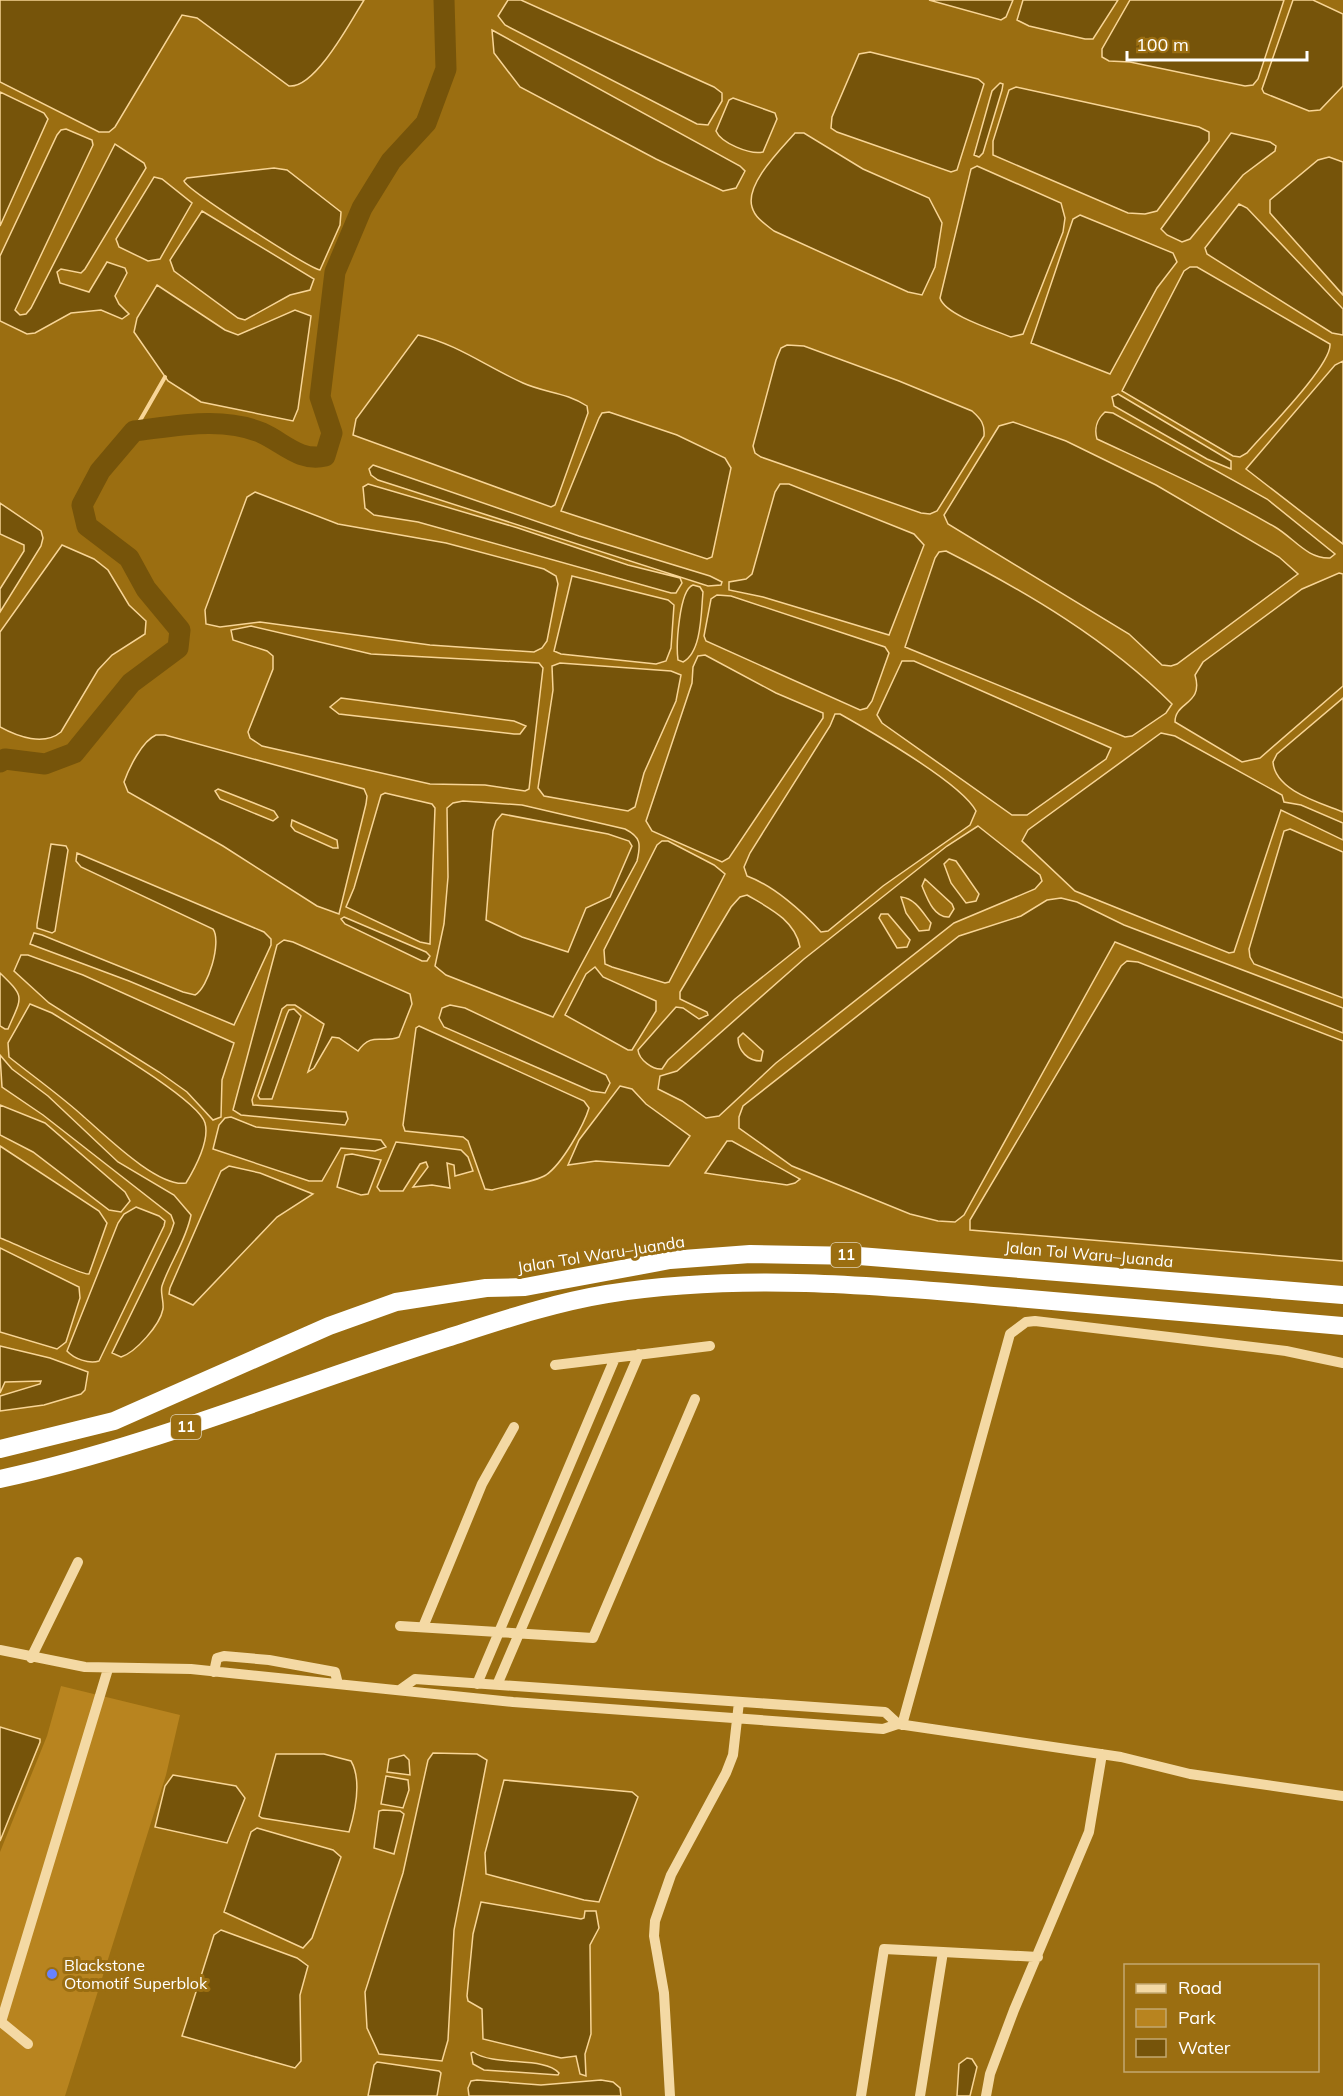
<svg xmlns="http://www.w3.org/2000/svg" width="1343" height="2096" font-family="Mulish,sans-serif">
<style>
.green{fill:#b8841f}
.water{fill:#76540a;stroke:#f8d596;stroke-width:1.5;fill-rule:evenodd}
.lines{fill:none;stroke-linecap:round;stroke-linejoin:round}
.stream{stroke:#f8d596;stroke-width:4}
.river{stroke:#76540a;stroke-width:21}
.minor{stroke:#f4d9a4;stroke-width:10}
.highway{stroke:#fff;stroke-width:18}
.poi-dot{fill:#6782ff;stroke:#9b6e11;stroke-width:2}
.labels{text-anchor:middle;stroke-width:6;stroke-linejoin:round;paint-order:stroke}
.shield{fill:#9b6e11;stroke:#e1d4b8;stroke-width:1.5}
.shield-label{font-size:15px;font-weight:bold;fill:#fff}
.street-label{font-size:16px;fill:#fff;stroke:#9b6e11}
.poi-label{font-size:16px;fill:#fff;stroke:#9b6e11;text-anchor:start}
</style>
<rect width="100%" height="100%" fill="#9b6e11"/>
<!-- green -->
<path class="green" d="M61 1686 180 1715 166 1775 65 2096H0V1852L47 1736Z"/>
<!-- water -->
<path class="water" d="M0 0H364C351 21 315 89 289 86L197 18 182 15 115 127 109 132H99L0 82Z
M508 0H521L714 87 722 93V101L708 125 697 124 505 25 498 16Z
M929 0H1013L1006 17 1001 20Z
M1023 0H1118L1093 39H1085L1029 26 1017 20Z
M1130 0H1284L1258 79 1253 85 1245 86 1130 62 1109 61 1102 57V49Z
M1293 0H1313L1343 14V86L1320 110 1309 111 1264 93 1262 89Z
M492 30 740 166 745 171 736 188 723 191 656 159 520 87 494 53Z
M870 52 978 79 984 84 957 170 951 172 837 132 831 128 832 117 859 54Z
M1000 83 1003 84 1002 90 983 153 979 157 974 155 992 91Z
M1016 87 1199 127 1209 132V141L1157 211 1145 214 1128 213 993 155V141L1009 90Z
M0 92 44 113 48 119 0 226Z
M733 98 775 113 777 119 763 152C750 155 721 143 716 131L729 100Z
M66 129 92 140 93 145 15 310 20 315 26 314 31 308 115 144 144 163 146 168 85 269 81 273 61 269 57 272 60 283 89 292 107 262 125 268 127 273 115 296 119 304 129 314 122 319 101 310 71 313 35 333 27 334 0 321V256L57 135 61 130Z
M795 133H804L863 169 929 198 942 223 935 267 922 295 908 292 774 231C765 224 755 218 752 207 745 184 781 149 795 133Z
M1231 133 1270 142 1276 146 1275 151 1243 175 1190 239 1182 242 1167 235 1161 229Z
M1329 157 1343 162V295L1270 213V200L1318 160Z
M977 166 1061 203 1065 218 1063 232 1023 334 1011 337C994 330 945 315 940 298L971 169Z
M274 168 287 170 341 212 340 225 320 270C307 267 187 190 184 181L187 178Z
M154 177 162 179 192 203 160 259 148 261 119 247 116 239Z
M1239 204 1247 208 1343 309V335L1332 333 1207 254 1205 248Z
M202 211 314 279 310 290 290 295 245 320 238 318 174 271 170 260Z
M1080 215 1173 253 1177 262 1157 288 1110 374 1031 343 1073 219Z
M1190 267H1197L1330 344C1332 365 1263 434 1247 453L1240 457 1233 456 1122 391 1184 271Z
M157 285 225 330 238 335 295 310 311 316 298 409 293 421 201 402 168 381 134 332 137 318Z
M418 335C457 344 487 367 523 383 545 393 566 392 587 406L588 413 555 505 551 507 353 435 356 419Z
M787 345 804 346 899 381 972 411C981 419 985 424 984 436L937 511 930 514 921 513 761 457 755 453 753 446 776 360 781 348Z
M1343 361V544L1246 469 1335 365Z
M1118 394 1231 461V469L1207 459 1114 406 1112 397Z
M609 412 677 435 725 458 731 468 712 557 707 559 561 511 599 418 602 413Z
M1105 412 1113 413 1267 499 1335 554 1330 558C1307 559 1294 538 1275 527 1218 494 1157 467 1097 439 1094 429 1097 419 1105 412Z
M1013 422 1066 441 1156 485 1279 557 1298 574 1177 664 1171 666 1162 665 1129 634 948 524 944 515 999 426Z
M373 465 579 536 710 576 722 582 721 585 708 586 378 480 371 475 369 469Z
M368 484 518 528 628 565 680 578 682 583 676 593H671L418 522 374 515 365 508 363 487Z
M780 484H789L914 534 924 545 889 635 763 597 729 590V582L746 579 752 574 775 492Z
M255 492 338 524 446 543 544 569 556 576 558 584 547 641 542 648 534 652 430 645 260 622 220 627 206 624 205 610 247 497Z
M0 503 41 531 43 538 41 546 0 612V589L24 551V545L0 534Z
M62 545 94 559 108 570 129 605 146 621 145 634 112 655 98 670 61 732C44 746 18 737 0 727V632Z
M946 551C1027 592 1108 640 1172 704L1166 713 1132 736 1125 737 905 647 935 558 939 552Z
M1339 573 1343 574V686L1260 758 1242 762 1175 722C1175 701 1204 705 1195 675L1203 662 1302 589Z
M572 576 668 600 674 605 671 648 666 661 656 664 561 654 554 651Z
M693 585 700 587 703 592C701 612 702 652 683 662L678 660C676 646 679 590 693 585Z
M717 595 731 596 885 647 889 653 872 701 867 708 860 710 706 641 704 636 711 599Z
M251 626 371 654 539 663 543 668 529 789 525 791 485 785 430 784 262 746 250 738 248 732 273 669V656L267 651 233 640 231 630ZM341 698 514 721 526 726 520 734H514L339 714 330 707Z
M705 655 776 693 823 713V718L729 858 722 862 652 831 646 821 692 683 693 667 698 656Z
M902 661H914L1111 748 1106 759 1027 815H1012L882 723 877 715Z
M560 663 671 671 681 675 676 701 644 773 635 807 628 811 544 796 538 788 553 690 552 666Z
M1343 698V812C1321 803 1275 791 1273 762L1277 754Z
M835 714H840C870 731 962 784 976 811L970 825 883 886 828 931 821 932C802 911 774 886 747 876L744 867 750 853 830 726Z
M1161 733 1175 736 1282 795 1284 802 1301 805 1343 823V840L1281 810 1234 952 1229 953 1075 891 1022 841 1028 830Z
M156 735H165L364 789 367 796 366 804 339 914 317 906 223 846 128 792 124 782C129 768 142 741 156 735ZM218 789 274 811 278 817 273 821 220 799 215 791ZM292 820 337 840 338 848H333L295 831 291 826Z
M385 793 432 804 435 808 430 944 420 942 346 907 354 888 381 795Z
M463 801 522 805 625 829C641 837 641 844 637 861L553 1017 446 975 435 966 444 924 448 877 447 808 453 803ZM502 814 608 834 629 841 632 846 610 897 586 908 568 952 522 937 486 920 493 831 496 821Z
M978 826 1040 875 1042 881 1035 889 954 923 776 1063 719 1116 706 1118 682 1101 658 1089 660 1076 677 1071 804 959 947 846ZM949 859 956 861 979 894 976 901 966 903 951 883 944 864ZM925 879 952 904 954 909 949 917C934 918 927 898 922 886ZM901 897C915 898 923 913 931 923L929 930 919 931 906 913ZM881 914H888L910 940 907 947 897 948 879 918ZM743 1033 763 1051 761 1061C748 1061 738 1051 738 1038Z
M1290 829 1343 852V998L1254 964 1250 957 1249 949 1282 838 1284 831Z
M662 841H668L714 865 725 874 669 982 665 983 612 967 605 964 604 950 657 845Z
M51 844 66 846 68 850 55 931 52 933 37 928V924Z
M77 853 264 932 271 939V945L234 1025 129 981 30 944 34 933 42 935 183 992 195 995C208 988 222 942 213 929L81 867 76 861Z
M747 895C769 908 795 920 800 947L735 999 668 1060 662 1069C653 1070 639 1060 638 1050L676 1007 683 1008 699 1019 708 1015 707 1012 680 999V992L731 907 740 897Z
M1061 898 1077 902 1124 925 1343 1008V1033L1115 942 964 1215 955 1222 938 1221 910 1214 792 1166 739 1128V1117L743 1106 959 936 1021 916 1047 900Z
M344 917 426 952 430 956 427 961H422L345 924 341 919Z
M284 940 293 942 410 994 412 1004 399 1037C382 1044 372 1031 358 1051L339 1038 332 1037 314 1068 308 1072 324 1024 295 1005H287L282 1009 252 1100 253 1105 346 1112 348 1119 345 1125 241 1115 233 1110 277 945Z
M21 955H28L83 975 234 1043 222 1080 221 1117 213 1120 187 1092 159 1072 49 1003 14 971Z
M1127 961 1138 962 1343 1041V1261L970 1230V1220L1121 966Z
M595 967 603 977 656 1001V1011L632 1050H628L565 1015 586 974Z
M0 973C26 998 22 996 8 1029H5L0 1026Z
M30 1004 52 1013C80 1031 198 1098 205 1123 210 1141 195 1168 186 1183 158 1188 105 1135 84 1117 61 1096 34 1077 9 1057L8 1043Z
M450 1005 465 1008 606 1075 610 1083 605 1093 591 1091 444 1027 439 1018 442 1008Z
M294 1009 301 1016 272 1099H260L258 1096 287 1014 289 1010Z
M419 1026 584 1101 589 1108C584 1125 562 1164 546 1175 533 1183 508 1185 492 1190L485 1189 468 1141 463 1137 405 1131 403 1125 416 1028Z
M0 1055 12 1069 48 1096 118 1162 174 1195 191 1215C186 1241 170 1262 162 1286 160 1292 164 1301 163 1309 160 1325 136 1352 121 1357L112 1353 171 1232 174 1223 171 1215 43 1115 2 1087Z
M620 1086 632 1089 646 1104 690 1136 669 1166 596 1161 568 1165 579 1140Z
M0 1105 45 1123 125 1192 130 1201 121 1212 109 1210 33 1152 0 1135Z
M231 1117 256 1127 381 1140 386 1147 375 1151 341 1148 322 1181H309L213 1149 219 1125 225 1118Z
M727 1141H732L800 1179 795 1183 787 1185 705 1173Z
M396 1142 461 1150 468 1157 473 1171 455 1176 454 1165 447 1163 450 1188 432 1185 413 1187 428 1167 426 1162 420 1164 403 1191H380L377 1187Z
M0 1146 99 1211 107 1223 89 1274C82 1276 14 1243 0 1238Z
M352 1154 381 1160 368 1194 361 1195 337 1187 345 1155Z
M229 1166 260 1173 313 1194 277 1217 193 1305 169 1294 170 1288 221 1171Z
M136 1207 159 1216 165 1221 164 1226 99 1361C89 1364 74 1359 67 1351L118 1223 124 1214Z
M0 1248 79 1287 80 1298 66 1342 57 1349 0 1332Z
M0 1346 50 1358 88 1372 85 1390 81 1394 44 1405 0 1411V1396L40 1384 41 1381 5 1382 0 1393Z
M0 1727 40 1739V1742L0 1841Z
M433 1753 477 1754 487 1760 454 1930 448 2040 442 2061 379 2054 367 2028 365 1992 403 1873 428 1760Z
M276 1754H324L351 1761C362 1780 355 1812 349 1832L262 1818 259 1816Z
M404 1755 409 1760 410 1775 387 1772 389 1759Z
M173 1775 236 1786 245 1798 227 1843 155 1827 165 1786Z
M386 1776 408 1780 409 1790 403 1808 381 1804Z
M504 1780 632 1792 638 1797 599 1902 584 1900 486 1874 485 1853Z
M383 1810 400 1811 404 1814 394 1854 374 1848 379 1811Z
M257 1828 333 1850 341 1857 312 1938 303 1948 224 1912 251 1832Z
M481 1902 581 1919 584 1918 585 1911H596L599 1928 590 1945 591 2034 585 2054 586 2076 580 2074 576 2056 561 2058 483 2039 482 2009 468 2001 467 1996 473 1934Z
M221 1930 297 1958 308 1966 300 1995 301 2061 295 2068 182 2036 214 1935Z
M473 2052C495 2067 544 2056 559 2073L558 2075 484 2070 473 2064 471 2053Z
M967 2058 972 2059 977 2067 970 2096H957L959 2064Z
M377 2062 439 2071 441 2073 437 2096H368L374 2065Z
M477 2080 541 2085 601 2080 613 2082 620 2088 621 2096H469L468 2088 471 2081Z"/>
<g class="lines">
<!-- stream -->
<path class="stream" d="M134 431 165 377"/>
<!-- river -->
<path class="river" d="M0 762 5 759 45 764 74 753 131 683 178 648 180 630 146 589 129 558 87 526 82 505 100 471 134 431C176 426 223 416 262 433 284 443 300 462 325 456L332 433 320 397 335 272 362 208 391 161 426 123 446 69 444 0"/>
<!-- minor -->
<path class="minor" d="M555 1365 710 1346
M400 1626 593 1638 695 1399
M423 1627 482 1484 514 1427
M0 1650 85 1667 191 1669 513 1702 883 1729 898 1724 1121 1757 1190 1774 1343 1796
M31 1658 78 1562
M214 1672 217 1658 224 1656 269 1660 335 1672 338 1684
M477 1684 615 1358
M497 1685 639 1354
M401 1689 415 1679 885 1712 898 1724
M902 1725 1010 1334 1026 1322 1035 1321 1286 1351 1343 1363
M28 2044 1 2022 108 1669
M670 2096 664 1993 654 1936 655 1921 671 1875 726 1773 733 1755 739 1702
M861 2096 884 1949 943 1952
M920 2096 943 1952 1038 1957
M986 2096 990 2074 1014 2010 1089 1832 1102 1754"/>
<!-- highway -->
<path class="highway" d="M0 1449 114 1421 329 1326 396 1302 486 1288 525 1287 670 1260 750 1254 859 1256 1343 1295
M0 1479C153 1446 298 1384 447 1338 500 1321 552 1303 607 1294 739 1273 873 1285 1006 1297 1118 1307 1231 1316 1343 1326"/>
</g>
<!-- markers -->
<circle class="poi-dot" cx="52" cy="1974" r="6"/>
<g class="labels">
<!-- shield labels -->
<g class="shield">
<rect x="831" y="1243" width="30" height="24" rx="4.5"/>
<rect x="171" y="1415" width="30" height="24" rx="4.5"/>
</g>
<g class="shield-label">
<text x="846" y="1260">11</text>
<text x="186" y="1432">11</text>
</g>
<!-- street labels -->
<g class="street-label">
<text transform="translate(601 1254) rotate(-9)" y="6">Jalan Tol Waru–Juanda</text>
<text transform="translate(1089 1254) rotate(5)" y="6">Jalan Tol Waru–Juanda</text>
</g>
<!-- poi labels -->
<g class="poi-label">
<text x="64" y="1971">Blackstone<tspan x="64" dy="18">Otomotif Superblok</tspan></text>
</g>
</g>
<!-- legend -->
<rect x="1124" y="1964" width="195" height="108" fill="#9b6e11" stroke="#c3a870" stroke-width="1.5"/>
<rect x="1136" y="1984" width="30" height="9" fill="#f4d9a4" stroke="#c3a870" stroke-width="1.5"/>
<text x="1178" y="1994" font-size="18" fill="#ffffff">Road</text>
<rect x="1136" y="2009" width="30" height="18" fill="#b8841f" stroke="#c3a870" stroke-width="1.5"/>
<text x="1178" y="2024" font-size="18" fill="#ffffff">Park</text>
<rect x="1136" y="2039" width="30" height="18" fill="#76540a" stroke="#c3a870" stroke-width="1.5"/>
<text x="1178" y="2054" font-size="18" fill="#ffffff">Water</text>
<!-- scale -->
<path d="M1127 51v9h180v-9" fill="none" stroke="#ffffff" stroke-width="3"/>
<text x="1136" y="51" font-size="18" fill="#ffffff" stroke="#9b6e11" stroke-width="4.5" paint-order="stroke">100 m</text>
</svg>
